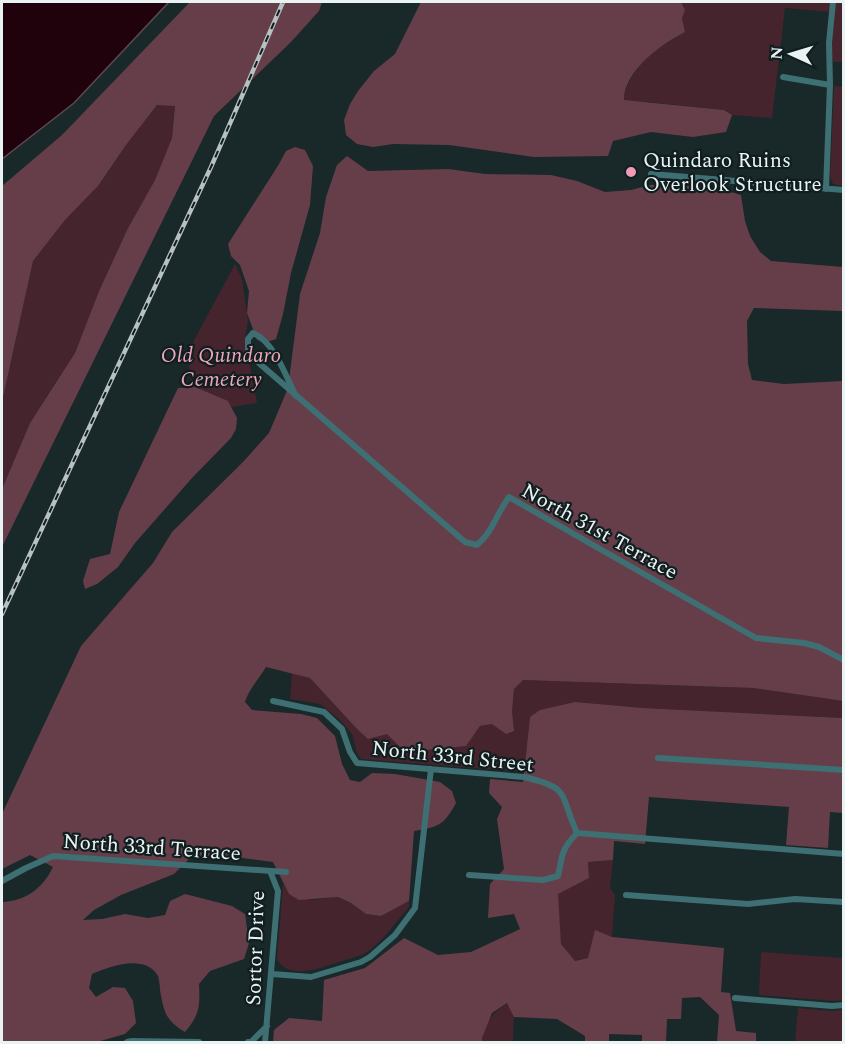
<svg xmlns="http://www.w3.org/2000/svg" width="845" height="1044" font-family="Spectral,serif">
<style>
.green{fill:#45242e}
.forest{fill:#663e4a}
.water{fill:#1f020c;stroke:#5c4a52;stroke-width:1.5}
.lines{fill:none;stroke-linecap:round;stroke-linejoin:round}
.street{stroke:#3e6f73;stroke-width:6}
.rail-casing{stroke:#b7c1c2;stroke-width:4.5}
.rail{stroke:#101e1f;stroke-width:2;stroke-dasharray:7;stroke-linecap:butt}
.poi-dot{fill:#f19ab4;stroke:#101e1f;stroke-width:2}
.labels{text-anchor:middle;stroke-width:4.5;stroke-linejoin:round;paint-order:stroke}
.poi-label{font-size:21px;fill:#eaf3f4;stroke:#101e1f;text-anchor:start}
.park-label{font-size:21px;font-style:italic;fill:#eea6bb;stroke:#101e1f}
.street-label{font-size:21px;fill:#eaf3f4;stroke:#101e1f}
</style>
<rect width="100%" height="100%" fill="#192829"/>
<!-- green -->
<path class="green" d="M681 2H843V12L842 13 844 17 843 62H833L831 50 835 9 830 12 785 8 772 118 732 115 724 110 650 102 624 101C625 71 660 44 685 32L682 18 685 10Z
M834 86 843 87V186L833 184 830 177Z
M157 105H175L172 138 155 180 128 228 99 291 75 353 30 423 2 489V402L33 261 65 220 98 186 126 145Z
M235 264 242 279 248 321 245 339 257 403 232 407 194 389 189 373 191 346Z
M292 672 310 678 357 729 387 734 400 747 416 751 465 746 480 726 492 724 512 712 514 689 523 680 753 688 843 701 844 718 643 708 575 702 530 717 524 772 361 759 357 753 352 734 338 718 320 704 290 699Z
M613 860 610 888 615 895 612 937 588 958 574 961 561 944 557 894 589 878 588 862Z
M283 883 289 894 312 900 337 897 351 903 366 914 381 916 409 901V907C396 922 381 944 364 954 357 957 348 959 342 961 323 967 291 981 277 960Z
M761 952 843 958V1000L835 1001 759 995Z
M508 1003 514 1017 513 1042H482C480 1025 495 1011 508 1003Z
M798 1008 831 1011 843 1010V1042H795Z"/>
<!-- forest -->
<path class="forest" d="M190 2H322L319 11 291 42 214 116 2 547V489L30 423 75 353 99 291 128 228 155 180 172 138 175 106 157 105 126 145 98 186 65 220 33 261 2 402V186L62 135Z
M421 2H681L685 10 682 18 685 32C661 44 624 71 624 100L724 110 732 115 726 132 693 137 651 132 613 141 608 156 534 157 449 145 393 144 373 147 357 144 346 135 344 120 350 104 358 91 374 71 395 54Z
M295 147 305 150 313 166 310 205 291 273 283 314 276 339 267 342 257 340 247 313 249 291 240 265 231 256 228 244 279 164 286 151Z
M347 156 368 171 448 169 485 174 551 175 577 181 605 192 631 190 650 185H680L720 189 741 195 745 221 750 236 760 252 771 261 843 267V311L754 308 747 321 748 364 752 380 784 384 843 381V701L753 688 523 680 514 689 512 712 514 731 506 734 492 724 480 726 466 746 416 751 400 747 387 734 368 739 357 729 310 678 266 667C259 679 249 689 245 702L252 710 301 714 317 718 335 736 342 764 350 780 360 782 372 773 395 774 440 782 452 791 456 803C444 825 439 827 414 831L409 901 381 916 366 914 351 903 338 897 299 900 289 894 273 862 235 857H191L174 874 121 895 94 910 83 920 102 919 125 914 148 918 165 915 170 901 185 894 232 906 245 914 249 943 244 959 210 971 199 984C200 1007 200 1014 185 1032 165 1020 164 1012 160 990 160 986 159 979 158 976 145 953 109 967 92 974L89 988 96 997 113 987 125 988 133 1001 136 1023 125 1034 97 1042H2V902C26 901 43 888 53 867L30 855 2 869V814L81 646 153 563 172 532 243 462 269 433 288 388 300 294 320 233 326 197 337 165Z
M195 387 228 401 237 418 236 429 231 438 192 478 135 543 118 567 97 584 85 589 83 581 90 559 110 554 119 512 178 388Z
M575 702 643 708 843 718V813L830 812 828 848 786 845 789 807 649 797 645 844 614 841 613 860 588 862 589 878 558 894 561 944 575 961 588 958 595 930 612 937 724 948 721 992 730 993 736 1031 756 1033V1042H717L719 1015 700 997 682 998 681 1019H667L666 1042H642V1035L609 1034V1042H585V1036L557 1019 514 1017 507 1003 492 1013 482 1038V1042H273L274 1030 289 1018 322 1021 324 980 365 968 404 938 438 955 471 952 520 929 514 914 488 918 490 884 504 869 497 819 502 807 489 793 490 779 523 782 530 717 540 710Z"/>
<!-- water -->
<path class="water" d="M2 2H169L74 103 2 159Z"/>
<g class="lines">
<!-- street -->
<path class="street" d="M783 77 830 85
M651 174 844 190
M826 189 830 85 829 43 833 2
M296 396C285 375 275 343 253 333L248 339V349L252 357 465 542 477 545C492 533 497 513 509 497L756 638 804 643 819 647 844 660
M273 701 324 712 342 729 350 752 357 763 524 777C571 788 559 793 577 833
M658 758 844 770
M577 833 844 854
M469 875 543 880 558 876C563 853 561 850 577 833
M2 881 26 868 53 856 286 872
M626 895 748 904 795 899 844 902
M272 974 311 977 361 962 370 957 395 935 415 908 431 769
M735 998 832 1006 844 1005
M127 1042 132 1041 199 1042
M248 1042H251L267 1026
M265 1042 278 891 270 871"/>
<defs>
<path id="rail" d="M2 614 211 167 283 2"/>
</defs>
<!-- rail casing -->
<use href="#rail" class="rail-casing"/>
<!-- rail -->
<use href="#rail" class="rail"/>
</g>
<!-- markers -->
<circle class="poi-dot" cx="631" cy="172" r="6"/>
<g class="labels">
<!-- poi labels -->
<g class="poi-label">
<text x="643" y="167">Quindaro Ruins<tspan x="643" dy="24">Overlook Structure</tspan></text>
</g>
<!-- park labels -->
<g class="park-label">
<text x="221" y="362">Old Quindaro<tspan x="221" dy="24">Cemetery</tspan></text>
</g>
<!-- street labels -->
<g class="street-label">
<text transform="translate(600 531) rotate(29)" y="7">North 31st Terrace</text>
<text transform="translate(453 756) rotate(6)" y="7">North 33rd Street</text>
<text transform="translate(152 847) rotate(4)" y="7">North 33rd Terrace</text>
<text transform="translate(255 948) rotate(-88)" y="7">Sortor Drive</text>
</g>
</g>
<!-- border -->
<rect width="845" height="1044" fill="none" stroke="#eaf3f4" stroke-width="6"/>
<!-- north arrow -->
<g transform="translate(791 54) rotate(274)" stroke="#101e1f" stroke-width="4.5" paint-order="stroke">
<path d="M0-4.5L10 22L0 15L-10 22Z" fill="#eaf3f4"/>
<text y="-9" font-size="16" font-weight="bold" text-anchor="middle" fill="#eaf3f4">N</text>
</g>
</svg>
